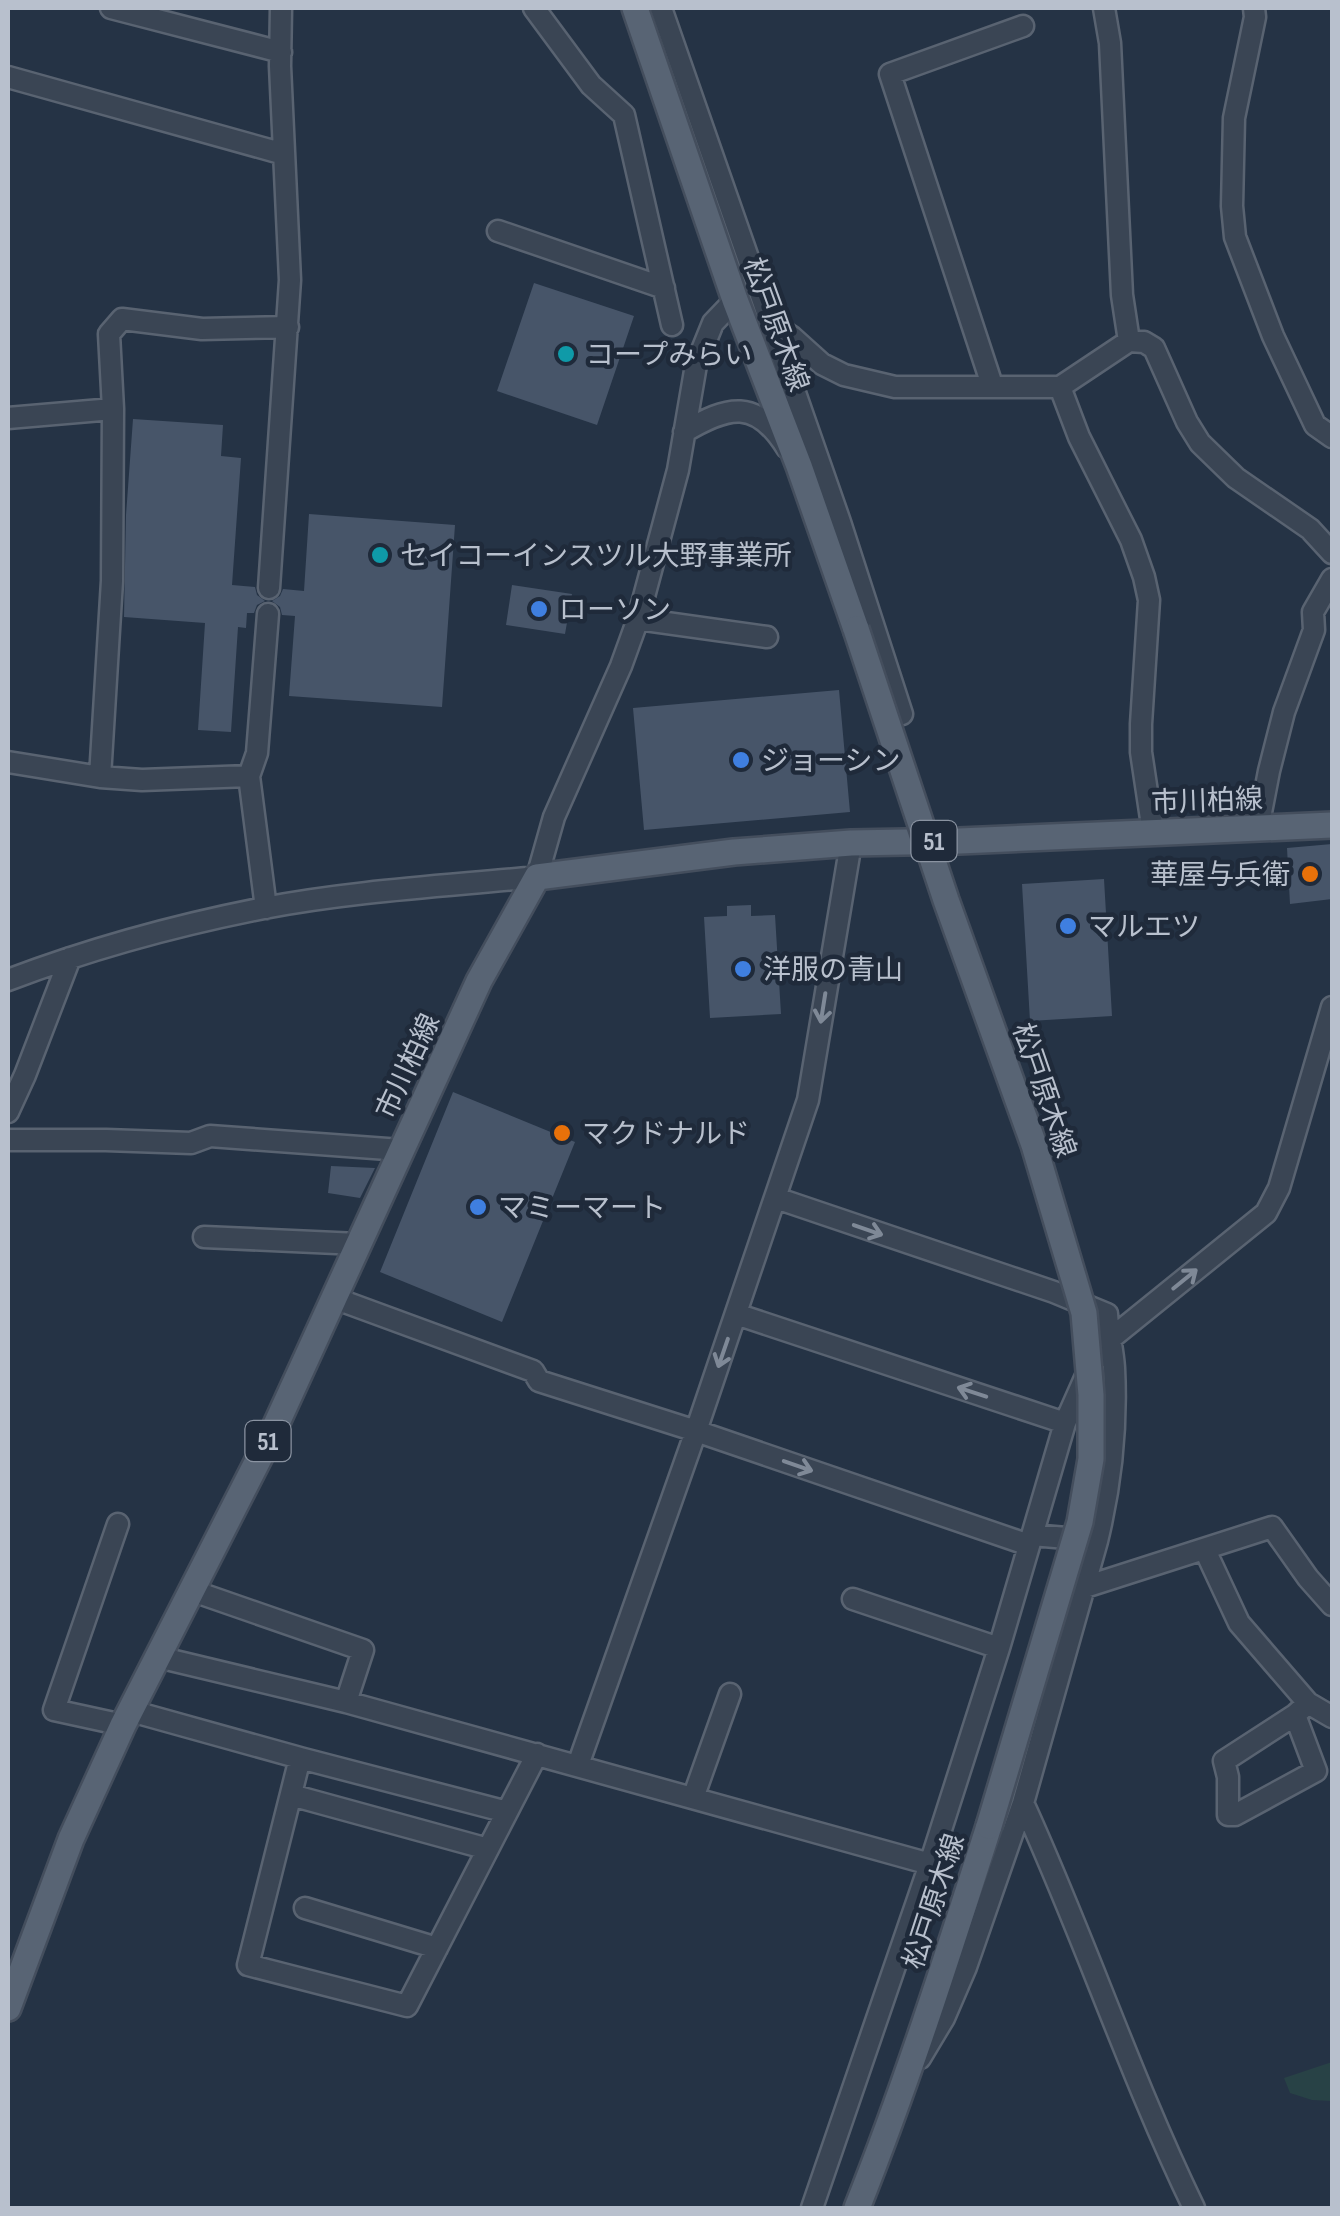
<svg xmlns="http://www.w3.org/2000/svg" width="1340" height="2216" font-family="'Sofia Sans Condensed','Noto Sans JP',sans-serif">
<style>
.green{fill:#284246}
.building{fill:#475569}
.lines{fill:none;stroke-linecap:round;stroke-linejoin:round}
.minor-casing{stroke:#596371;stroke-width:25}
.major-casing{stroke:#444e5d;stroke-width:30}
.minor{stroke:#3a4554;stroke-width:20}
.major{stroke:#586474;stroke-width:25}
.major-bridge-casing{stroke:#444e5d;stroke-width:30;stroke-linecap:butt}
.major-bridge{stroke:#586474;stroke-width:25}
.oneway{stroke:#7f8997}
.culture-dot{fill:#0f9aa8;stroke:#1f2a3a;stroke-width:4}
.shop-dot{fill:#3f7fe0;stroke:#1f2a3a;stroke-width:4}
.food-dot{fill:#e8710a;stroke:#1f2a3a;stroke-width:4}
.labels{text-anchor:middle;stroke-width:9;stroke-linejoin:round;paint-order:stroke}
.shield{fill:#1f2a3a;stroke:#8a93a1;stroke-width:2.5}
.shield-label{font-size:25px;font-weight:bold;fill:#b8c0cd}
.street-label{font-size:28px;fill:#b8c0cd;stroke:#1f2a3a}
.poi-label{font-size:28px;fill:#b8c0cd;stroke:#1f2a3a;text-anchor:start}
</style>
<rect width="100%" height="100%" fill="#253345"/>
<!-- green -->
<path class="green" d="M1332 2062V2101L1312 2100 1290 2093 1284 2078Z"/>
<!-- building -->
<path class="building" d="M534 283 634 316 597 425 497 391Z
M133 419 223 425 221 456 241 458 232 585 255 587 257 595 265 601 257 605 254 613H247L246 628 238 627 231 732 198 730 205 623 124 617 126 515Z
M309 514 455 525 442 707 289 696 295 616 282 615 280 607 272 601 280 596 283 589 304 591Z
M512 585 572 594 565 634 506 625Z
M839 690 850 812 644 830 633 708Z
M1332 844V899L1290 904 1287 848Z
M1104 879 1112 1016 1030 1021 1022 884Z
M751 905V916L775 915 781 1014 710 1018 704 917 727 916V906Z
M453 1092 575 1142 502 1322 380 1272Z
M331 1166 375 1168 360 1198 328 1193Z"/>
<g class="lines">
<defs>
<path id="minor" d="M111 8 281 52
M534 8 591 85 624 115 672 325
M661 8 840 522 902 714
M1104 8 1110 43 1122 295 1129 341
M1254 8 1255 17 1234 118 1232 206 1235 237 1273 336 1315 425 1332 437
M8 77 284 154
M498 231 664 288
M771 323 792 337 822 364 844 375 895 387H1060L1129 341 1144 342 1154 348 1187 422 1200 443 1236 478 1310 529 1332 553
M992 385 890 74 1023 26
M1060 387 1079 437 1131 540 1144 577 1149 600 1141 724V752L1153 832
M113 409 109 334 122 319 202 329 288 327
M8 418 113 409 112 581 100 777
M684 432C728 406 756 398 787 448
M269 588 290 280 280 66 281 8
M638 619 767 637
M8 762 100 777 142 780 249 776
M1258 828 1269 771 1284 712 1314 630 1313 612 1332 579
M266 908 249 776 257 753 268 614
M8 980C90 949 177 925 264 908 353 891 446 886 537 877L554 817 621 666 638 619 678 470 696 365 713 323 735 300
M8 1112 25 1075 70 958
M8 1140H106L191 1143 210 1136 401 1150
M776 1198 1054 1292 1107 1314C1108 1332 1113 1350 1114 1368 1117 1427 1111 1484 1097 1541L1023 1803 966 1967 944 2018 920 2058
M204 1237 358 1244
M334 1298 533 1371 539 1381 696 1431 1029 1545
M736 1314 1065 1423
M118 1524 54 1710 123 1725
M1032 1535 1090 1540
M1205 1550 1239 1623 1308 1703 1332 1717
M1085 1587 1272 1527 1308 1578 1332 1605
M193 1591 363 1650 346 1702
M853 1599 999 1648
M158 1657 346 1702 930 1864
M131 1711 300 1758 248 1965 407 2006 537 1754
M1295 1715 1316 1771 1235 1815H1228V1777L1224 1761 1295 1715 1308 1703
M300 1758 507 1812
M578 1765 696 1431 808 1100 851 843
M291 1795 488 1849
M693 1798 730 1694
M1023 1803C1084 1936 1130 2076 1194 2208
M305 1908 437 1948
M812 2208 930 1864 999 1648 1065 1423 1089 1369 1109 1340 1266 1213 1279 1188 1332 1007"/>
<path id="major" d="M635 8 735 300 799 466 856 629
M8 2008 71 1839 123 1725 275 1427 479 981 537 877 734 852 851 843 959 841 1332 825
M857 2208C907 2083 948 1954 989 1826"/>
</defs>
<!-- minor casing -->
<use href="#minor" class="minor-casing"/>
<!-- major casing -->
<use href="#major" class="major-casing"/>
<!-- minor -->
<use href="#minor" class="minor"/>
<!-- major -->
<use href="#major" class="major"/>
<defs>
<path id="major-bridge" d="M856 629 946 900 1034 1145 1084 1313 1091 1395V1459L1080 1522 989 1826"/>
</defs>
<!-- major-bridge casing -->
<use href="#major-bridge" class="major-bridge-casing"/>
<!-- major-bridge -->
<use href="#major-bridge" class="major-bridge"/>
</g>
<!-- one-way arrows -->
<defs><path id="oneway-shaft" d="M-6 0H5M1.5-3L5.5 0L1.5 3" fill="none" stroke-width="1.6" stroke-linecap="round" stroke-linejoin="round" transform="scale(2.5)"/></defs>
<g class="oneway">
<use href="#oneway-shaft" transform="translate(823 1008) rotate(99)"/>
<use href="#oneway-shaft" transform="translate(868 1230) rotate(19)"/>
<use href="#oneway-shaft" transform="translate(1185 1279) rotate(-39)"/>
<use href="#oneway-shaft" transform="translate(723 1353) rotate(109)"/>
<use href="#oneway-shaft" transform="translate(972 1392) rotate(-162)"/>
<use href="#oneway-shaft" transform="translate(798 1466) rotate(19)"/>
</g>
<!-- markers -->
<g class="culture-dot">
<circle cx="566" cy="354" r="10"/>
<circle cx="380" cy="555" r="10"/>
</g>
<g class="shop-dot">
<circle cx="539" cy="609" r="10"/>
<circle cx="741" cy="760" r="10"/>
<circle cx="1068" cy="926" r="10"/>
<circle cx="743" cy="969" r="10"/>
<circle cx="478" cy="1207" r="10"/>
</g>
<g class="food-dot">
<circle cx="1310" cy="874" r="10"/>
<circle cx="562" cy="1133" r="10"/>
</g>
<g class="labels">
<!-- shield labels -->
<g class="shield">
<rect x="911.5" y="821" width="45" height="40" rx="8"/>
<rect x="245.5" y="1421" width="45" height="40" rx="8"/>
</g>
<g class="shield-label">
<text x="934" y="850">51</text>
<text x="268" y="1450">51</text>
</g>
<!-- street labels -->
<g class="street-label">
<text transform="translate(777 324) rotate(70)" y="10">松戸原木線</text>
<text transform="translate(1207 800) rotate(-2)" y="10">市川柏線</text>
<text transform="translate(407 1066) rotate(-65)" y="10">市川柏線</text>
<text transform="translate(1045 1090) rotate(71)" y="10">松戸原木線</text>
<text transform="translate(933 1901) rotate(-72)" y="10">松戸原木線</text>
</g>
<!-- poi labels -->
<g class="poi-label">
<text x="586" y="364">コープみらい</text>
<text x="400" y="565">セイコーインスツル大野事業所</text>
<text x="559" y="619">ローソン</text>
<text x="761" y="770">ジョーシン</text>
<text x="1290" y="884" text-anchor="end">華屋与兵衛</text>
<text x="1088" y="936">マルエツ</text>
<text x="763" y="979">洋服の青山</text>
<text x="582" y="1143">マクドナルド</text>
<text x="498" y="1217">マミーマート</text>
</g>
</g>
<!-- border -->
<rect width="1340" height="2216" fill="none" stroke="#b8c0cd" stroke-width="20"/>
</svg>
